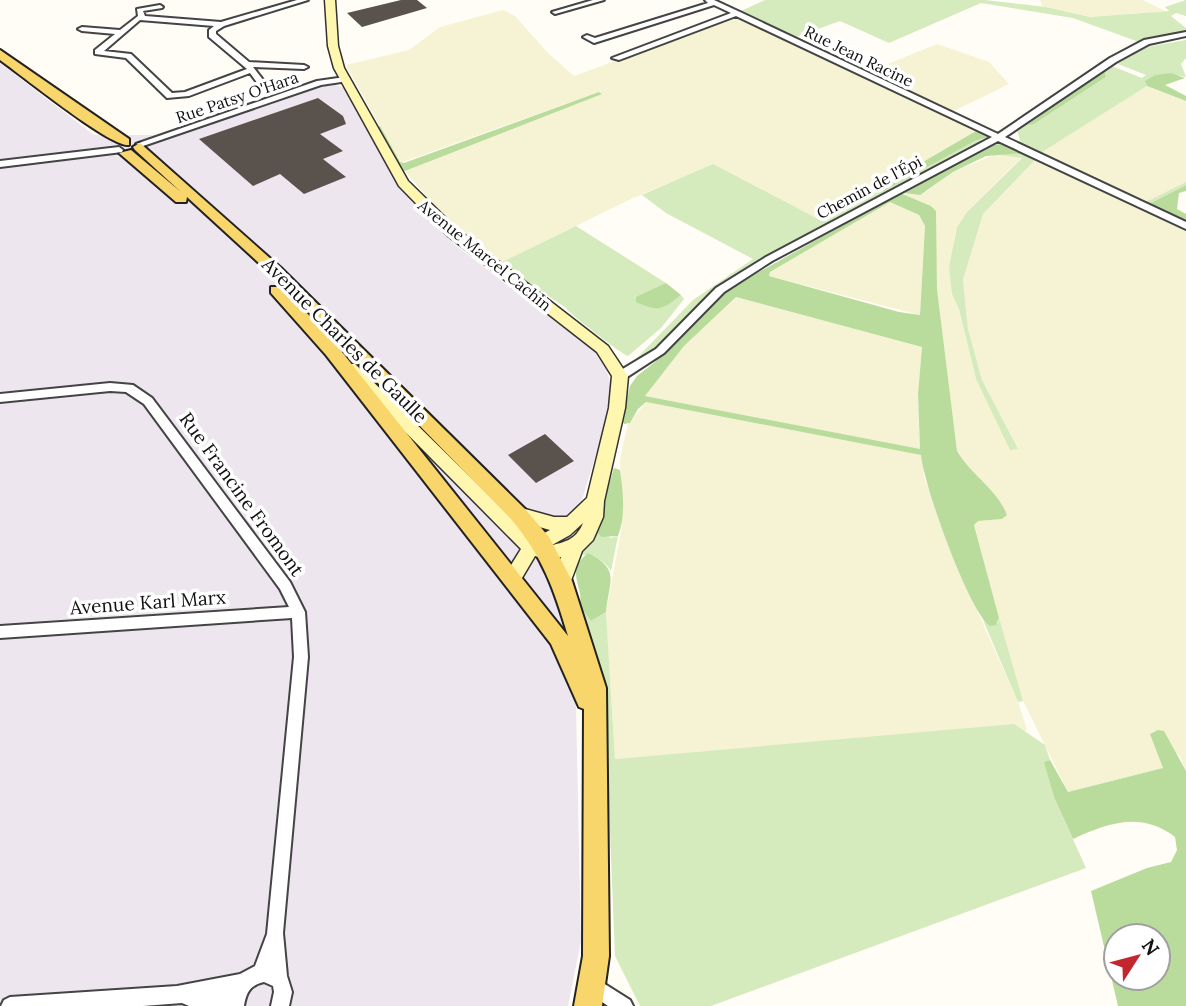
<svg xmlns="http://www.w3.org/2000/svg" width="1186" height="1006" font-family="Lora,serif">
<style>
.industrial{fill:#eee6ef}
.farmland{fill:#f6f3d4}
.green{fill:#d5ebbd}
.forest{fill:#b9dc9c;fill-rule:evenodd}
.building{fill:#5a524d}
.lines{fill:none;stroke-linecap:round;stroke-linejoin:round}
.street-casing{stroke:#444;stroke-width:4}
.secondary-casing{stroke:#333;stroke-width:3}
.primary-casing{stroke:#222;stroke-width:4}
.street{fill:#fff;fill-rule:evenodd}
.secondary{fill:#fff6b0;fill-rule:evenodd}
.primary{fill:#f9d66b;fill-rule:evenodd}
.labels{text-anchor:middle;stroke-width:7;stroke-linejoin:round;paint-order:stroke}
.far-street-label{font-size:16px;fill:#111;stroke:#fff}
.street-label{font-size:19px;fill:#111;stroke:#fff}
</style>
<rect width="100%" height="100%" fill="#fffdf5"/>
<!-- industrial -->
<path class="industrial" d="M0 63 94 135H157L323 80 346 89 389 171 412 201 455 245 603 358 614 395 561 569 576 705 581 941 568 1006H0Z"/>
<!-- farmland -->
<path class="farmland" d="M1040 0H1143L1165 11 1090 17 1042 6Z
M503 10 515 16 548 53 574 76 727 20 744 18 976 131 822 221 713 165 631 199 500 263 435 207 405 171 602 93 599 92 400 163 346 65 409 50 440 27Z
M937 44 989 62 1009 84 952 112 868 72Z
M1147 86 1186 101V182L1145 203 1041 152Z
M996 154 1022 157 967 212 957 227 954 238 952 294 959 309 976 379 1018 449 982 380 968 329 963 280 983 214 1036 159 1186 230V771L1180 756 1151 734 1163 768 1068 792 1023 701 1011 666 974 524 978 521 1002 519V504L969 469 957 451 937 289 934 216 931 206 900 193 908 188 927 191 953 172Z
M890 202 919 215 925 226 920 315 769 276 770 272Z
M736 297 922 347 918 394 920 450 645 396 684 346Z
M646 402 922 455 924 477 963 579 1018 702 1027 729 1025 732 1014 725 615 759 606 612 622 526 620 461 623 445 628 425Z"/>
<!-- green -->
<path class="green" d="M765 0H985L1046 7 1090 17 1169 11 1165 7 1186 0V16L1176 13 1171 16 1186 28V33L1139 42 1073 18 981 3 889 43 840 21 796 37 741 11Z
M1186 40V58L1181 64 1186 77C1171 73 1159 74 1146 81L1147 86 1042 152 1144 203 1186 182V185L1147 205 1016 143 1020 141 1017 129 1027 123 1034 124 1106 77 1104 69 1109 65 1142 78 1146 75 1113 62 1141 48Z
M986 139 715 289 653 351 634 361 693 300 753 259 666 213 642 195 713 164 822 221 875 189 884 191 975 141Z
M1024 153 1186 230 1036 159 983 214 963 280 968 329 982 380 1018 449 1010 450 976 379 959 309 952 294 949 267 957 227 967 212 1022 158 996 154Z
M576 226 666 283 640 304C660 306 663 308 681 295L684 299 661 328 628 356C623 355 567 312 566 308L500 263Z
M595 531 611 538 618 536 611 571C604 559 592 556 580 554Z
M579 605 591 621 606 612 615 759 1014 724 1045 745 1050 760 1045 762 1054 797 1086 868 711 1006H640L615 956 604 684Z
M999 618 1023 701 1018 702 983 620 989 626 998 623Z"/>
<!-- forest -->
<path class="forest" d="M1104 69 1106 77 1034 124 1027 125Z
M1171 73 1185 78 1165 85 1186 96V101L1147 86 1145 81 1155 75Z
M599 92 602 94 405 171 401 170 377 127 380 126 400 162 404 163Z
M976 131 989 137 975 141 884 191 875 190Z
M1002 144 1025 153 986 156 953 172 920 195 905 193 913 185 988 145Z
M1186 185V191L1179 193 1177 209 1186 214V223L1147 205Z
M900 193 931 206 936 211 937 289 957 451C971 475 997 489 1007 515L1002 519 978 521 974 525 999 618 996 625 989 626C967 606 924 486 921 455L646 402 638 409 630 423 624 424 622 420 630 386 637 376 655 362 720 294ZM890 202 919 215 925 226 920 315 899 312 769 276 770 272ZM736 297 922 347 918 394 920 449 645 396 684 346Z
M666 283 681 295C662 310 659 312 636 302V297Z
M614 468 620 470C623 491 626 516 618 536L602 537 595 531Z
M588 553C621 570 609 580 606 612L591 621 579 605C586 589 563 572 588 553Z
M1158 730 1164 731 1186 771V1006H1118L1091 891 1147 868 1171 862 1177 850 1175 837C1141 811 1108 823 1073 839L1054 797 1044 762 1050 760 1068 792 1163 768 1150 734ZM1158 936V978H1116V936Z"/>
<!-- building -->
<path class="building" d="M401 0H417L427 8 362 27 347 13Z
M318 98 343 116 346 124 320 134 343 151 323 159 346 177 304 194 280 174 253 186 199 139Z
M545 434 574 461 536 483 508 455Z"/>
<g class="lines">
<defs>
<path id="street" d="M297 0H308L224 26 216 31V34L249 62 304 65 308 67 304 69 253 67 271 90 267 92H264L250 73 189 96 167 98 126 58 95 54V50L115 34 82 31 78 29 82 27 120 30 138 16 137 9 160 5 163 7 162 8 143 11 145 16 221 22ZM140 20 214 26 209 30V37L247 69 185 92 172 93 131 54 104 51Z
M593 0H604L555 14 552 12Z
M705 0H714L740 12 998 134 1110 58 1144 40 1186 32V36L1149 44 1116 62 1005 137 1186 222V229L998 141 772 261 724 292 664 353 624 379H616L615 376 616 373 656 349 716 288 766 257 992 137 736 16 619 60 612 58 731 13 714 5 594 43 583 37 587 35 595 38 708 3Z
M345 77 349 79 348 81 321 85 143 146 136 144 317 81Z
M119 147 123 150 122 152 0 167V161Z
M110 383 133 385 152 398 290 582 305 612 308 657 283 933 287 976 292 992 289 1006H271L274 992 273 986 264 982C250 985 246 993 244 1006H189L182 1003 143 1006H1L4 1000 10 997 177 986 240 974 255 966 267 934 294 657 292 618 0 638V626L289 607 280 589 144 404 126 392 110 391 0 402V394Z
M592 976 630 1000 633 1006H608L586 991 583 985 586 979Z"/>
<path id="secondary" d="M325 0H335L338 46 344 68 408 181 457 229 608 346 628 376 625 408 604 501 603 517 593 540 582 551 569 586H555L553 581 561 557 548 560 535 556 519 583H505L503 578 521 549 342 368 345 364H355L511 517 512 509 518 507 554 517H567L587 498 609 408 612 376 597 352 447 235 399 186 334 68 328 46ZM513 519 518 521 550 530 533 539ZM583 523C577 538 567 542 552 545L570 535Z"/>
<path id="primary" d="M0 50 129 139V145C111 148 20 74 0 60Z
M140 143 281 268 525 509 549 537 572 581 606 688 609 956 602 1006H574L583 956 584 709 579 707 551 644 326 355 271 293V287H283L338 347 568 636C554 589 543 557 511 519L271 274 187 197 186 202H176L119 153 131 150 181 192 135 150 133 147Z"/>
</defs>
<!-- street casing -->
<use href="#street" class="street-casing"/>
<!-- secondary casing -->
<use href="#secondary" class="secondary-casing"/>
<!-- primary casing -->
<use href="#primary" class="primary-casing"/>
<!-- street -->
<use href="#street" class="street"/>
<!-- secondary -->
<use href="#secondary" class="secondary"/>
<!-- primary -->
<use href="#primary" class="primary"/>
</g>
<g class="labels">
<!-- far-street labels -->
<g class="far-street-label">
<text transform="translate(859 56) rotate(26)" y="6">Rue Jean Racine</text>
<text transform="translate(237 97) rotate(-19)" y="6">Rue Patsy O'Hara</text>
<text transform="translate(869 187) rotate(-28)" y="6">Chemin de l'Épi</text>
<text transform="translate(485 255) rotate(39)" y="6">Avenue Marcel Cachin</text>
</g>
<!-- street labels -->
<g class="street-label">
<text transform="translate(345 340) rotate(45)" y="7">Avenue Charles de Gaulle</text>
<text transform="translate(242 494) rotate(54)" y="7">Rue Francine Fromont</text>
<text transform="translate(148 602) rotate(-4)" y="7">Avenue Karl Marx</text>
</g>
</g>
<!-- north arrow -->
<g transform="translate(1137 957) rotate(54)"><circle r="33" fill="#ffffff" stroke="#a0a0a0" stroke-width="2"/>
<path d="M0-5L12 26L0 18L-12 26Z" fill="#c4262e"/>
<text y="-10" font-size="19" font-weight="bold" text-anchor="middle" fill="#111111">N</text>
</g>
</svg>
